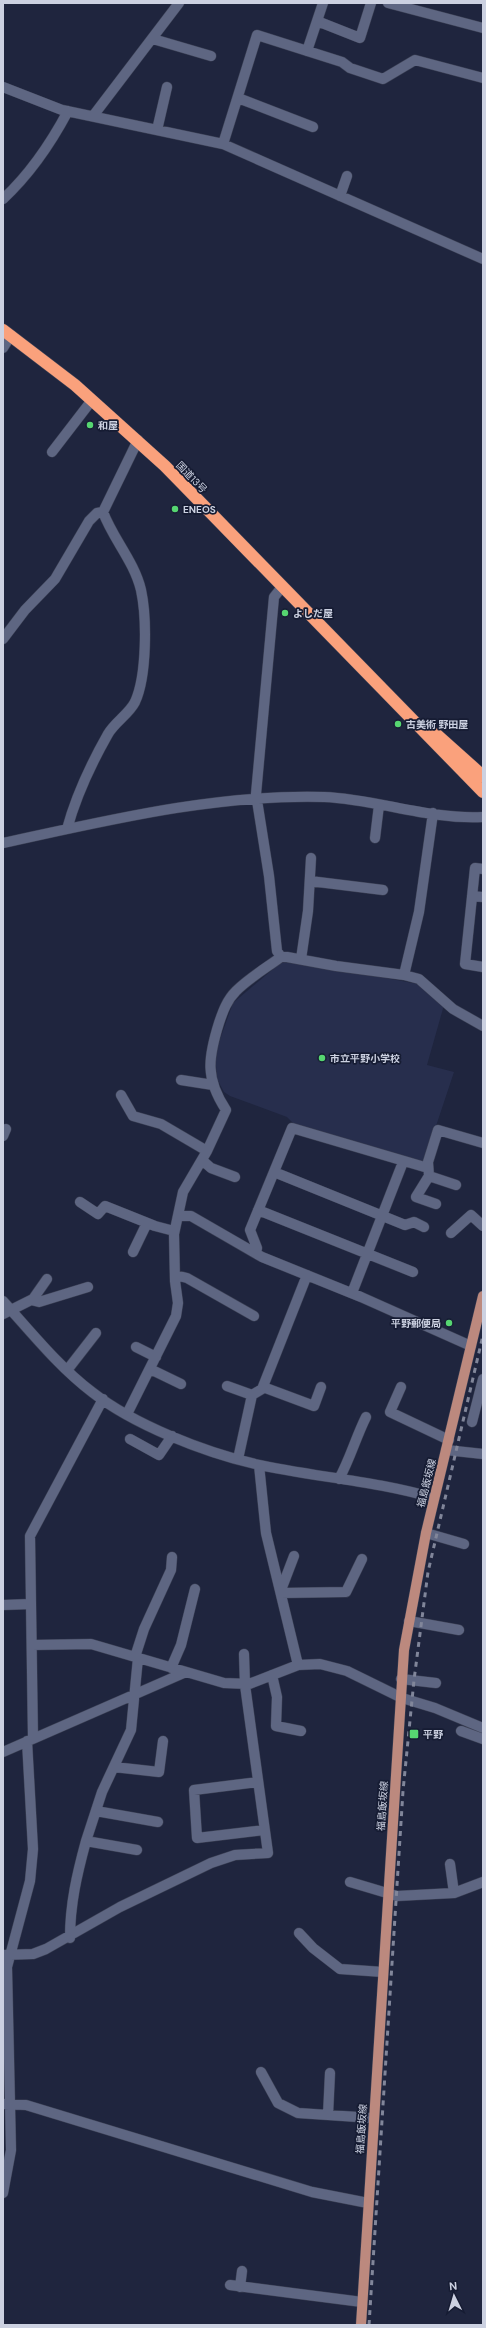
<svg xmlns="http://www.w3.org/2000/svg" width="486" height="2328" font-family="'DM Sans','Noto Sans JP',sans-serif">
<style>
.built{fill:#272e4d}
.lines{fill:none;stroke-linecap:round;stroke-linejoin:round}
.minor-casing{stroke:#3c4155;stroke-width:11}
.major-casing{stroke:#3c4155;stroke-width:11}
.highway-casing{stroke:#3c4155;stroke-width:13}
.minor{stroke:#5e6682;stroke-width:10}
.major{stroke:#bc897e;stroke-width:10}
.highway{stroke:#faa17c;stroke-width:12}
.rail{stroke:#81869a;stroke-width:3;stroke-dasharray:5 5;stroke-linecap:butt}
.poi-dot{fill:#56d671;stroke:#161c33;stroke-width:1.5}
.labels{text-anchor:middle;stroke-width:3.5;stroke-linejoin:round;paint-order:stroke}
.poi-label{font-size:10px;font-weight:bold;fill:#ccd1e1;stroke:#161c33;text-anchor:start}
.street-label{font-size:10px;fill:#ccd1e1;stroke:#161c33}
</style>
<rect width="100%" height="100%" fill="#1f253e"/>
<!-- built -->
<path class="built" d="M285 962H301L418 984 444 1005 427 1065 454 1072 423 1165 295 1125 287 1117 230 1096 224 1092 217 1079 215 1053 233 1003 279 964Z"/>
<g class="lines">
<defs>
<path id="minor" d="M388 3 483 28
M317 21 360 38 371 3
M153 39 211 56
M307 51 323 3
M3 87 62 110 223 144 483 259
M238 98 313 127
M93 116 179 3
M157 130 167 87
M223 144 257 35 342 62 350 68 383 79 415 60 483 78
M340 196 347 176
M3 199C30 174 51 143 68 111
M3 348 11 335
M52 452 92 400
M3 639 25 610 55 579 89 521 97 513 103 512
M67 829C76 796 91 764 108 734 115 722 129 714 135 702 147 676 147 618 141 590 134 561 113 539 103 512L138 440
M375 838 379 805
M3 843C109 820 215 794 324 797 377 799 429 820 483 817
M483 869 475 868 465 964 483 967
M310 881 383 890
M472 896 483 897
M281 957 277 951 269 876 256 794 274 597 282 587
M301 959 308 911 311 858
M404 975 419 912 433 813
M181 1080 213 1085
M121 1095 133 1116 161 1124 207 1151
M3 1136 6 1129
M202 1160 211 1168 235 1177
M274 1172 405 1225 414 1222 424 1227
M429 1176 456 1185
M80 1202 98 1214 105 1206 155 1226 174 1231
M436 1204 416 1197 429 1176 428 1162 438 1130 483 1143
M258 1210 413 1272
M178 1216H191L262 1257 361 1297 471 1346
M451 1233 471 1215 483 1226
M133 1252 147 1223
M256 1253 257 1248 250 1230 292 1128 428 1168
M175 1275 187 1278 254 1316
M352 1293 403 1162
M31 1300 39 1302 88 1287
M3 1301C31 1332 59 1367 92 1392 134 1425 204 1452 255 1464 315 1477 376 1481 434 1498
M3 1314 33 1299 47 1279
M136 1347 156 1357
M68 1369 96 1333
M150 1369 181 1384
M227 1386 252 1395
M263 1387 314 1406 321 1387
M401 1387 390 1412 449 1440
M127 1414 176 1316 178 1303 175 1281 174 1234 183 1192 207 1151 226 1110C205 1078 208 1058 219 1023 223 1011 227 1000 236 991 249 978 266 968 281 957H287L336 966 404 975 419 979 453 1009 483 1026
M472 1422 483 1379
M130 1439 159 1455 172 1436
M446 1450 483 1454
M238 1459 252 1395 262 1389 307 1275
M259 1465 266 1533 298 1665
M339 1479C350 1459 356 1437 366 1417
M426 1533 464 1544
M281 1590 294 1556
M281 1593 346 1592 362 1559
M3 1605 31 1604
M409 1621 459 1630
M32 1645 91 1644 224 1683 249 1684 298 1665 320 1664 347 1671 402 1698 435 1708 483 1728
M135 1657 144 1629 171 1570 172 1557
M171 1668 181 1645 195 1589
M272 1675 277 1697 276 1726 301 1731
M401 1679 436 1683
M461 1731 483 1739
M33 1739 30 1536 103 1399
M3 1752 186 1672
M114 1767 159 1772 163 1741
M258 1782 194 1790 197 1838 264 1830
M96 1811 158 1822
M137 1850 86 1841 102 1792 131 1730 138 1658
M450 1864 454 1893
M350 1882 397 1896 454 1893 483 1882
M299 1933 313 1948 340 1969 383 1972
M70 1938C70 1904 77 1874 86 1841
M3 1955 33 1954 46 1949 120 1907 211 1863 235 1855 268 1853 245 1685 244 1654
M261 2072 278 2103 298 2113 373 2118
M3 2104 26 2105 312 2192 368 2203
M328 2115 330 2073
M3 2193 11 2150 7 1967 30 1881 33 1849 27 1741
M230 2285 362 2302
M240 2287 242 2271"/>
<path id="major" d="M361 2325 404 1650 426 1533 483 1296"/>
<path id="highway" d="M3 330 75 385 165 466 483 792
M436 734 483 776"/>
</defs>
<!-- minor casing -->
<use href="#minor" class="minor-casing"/>
<!-- major casing -->
<use href="#major" class="major-casing"/>
<!-- highway casing -->
<use href="#highway" class="highway-casing"/>
<!-- minor -->
<use href="#minor" class="minor"/>
<!-- major -->
<use href="#major" class="major"/>
<!-- highway -->
<use href="#highway" class="highway"/>
<!-- rail -->
<path class="rail" d="M369 2325 403 1791 414 1680 428 1572 483 1335"/>
</g>
<!-- markers -->
<g class="poi-dot">
<circle cx="90" cy="425" r="4"/>
<circle cx="175" cy="509" r="4"/>
<circle cx="285" cy="613" r="4"/>
<circle cx="398" cy="724" r="4"/>
<circle cx="322" cy="1058" r="4"/>
<circle cx="449" cy="1323" r="4"/>
<rect x="409" y="1729" width="10" height="10" rx="2"/>
</g>
<g class="labels">
<!-- poi labels -->
<g class="poi-label">
<text x="98" y="429">和屋</text>
<text x="183" y="513">ENEOS</text>
<text x="293" y="617">よしだ屋</text>
<text x="406" y="728">古美術 野田屋</text>
<text x="330" y="1062">市立平野小学校</text>
<text x="441" y="1327" text-anchor="end">平野郵便局</text>
<text x="423" y="1738">平野</text>
</g>
<!-- street labels -->
<g class="street-label">
<text transform="translate(192 477) rotate(46)" y="4">国道13号</text>
<text transform="translate(426 1483) rotate(-76)" y="4">福島飯坂線</text>
<text transform="translate(382 1806) rotate(-86)" y="4">福島飯坂線</text>
<text transform="translate(361 2129) rotate(-86)" y="4">福島飯坂線</text>
</g>
</g>
<!-- border -->
<rect width="486" height="2328" fill="none" stroke="#ccd1e1" stroke-width="8"/>
<!-- north arrow -->
<g transform="translate(454 2296) rotate(355)" stroke="#161c33" stroke-width="3" paint-order="stroke">
<path d="M0-3L7 15L0 10L-7 15Z" fill="#ccd1e1"/>
<text y="-6" font-size="11" font-weight="bold" text-anchor="middle" fill="#ccd1e1">N</text>
</g>
</svg>
